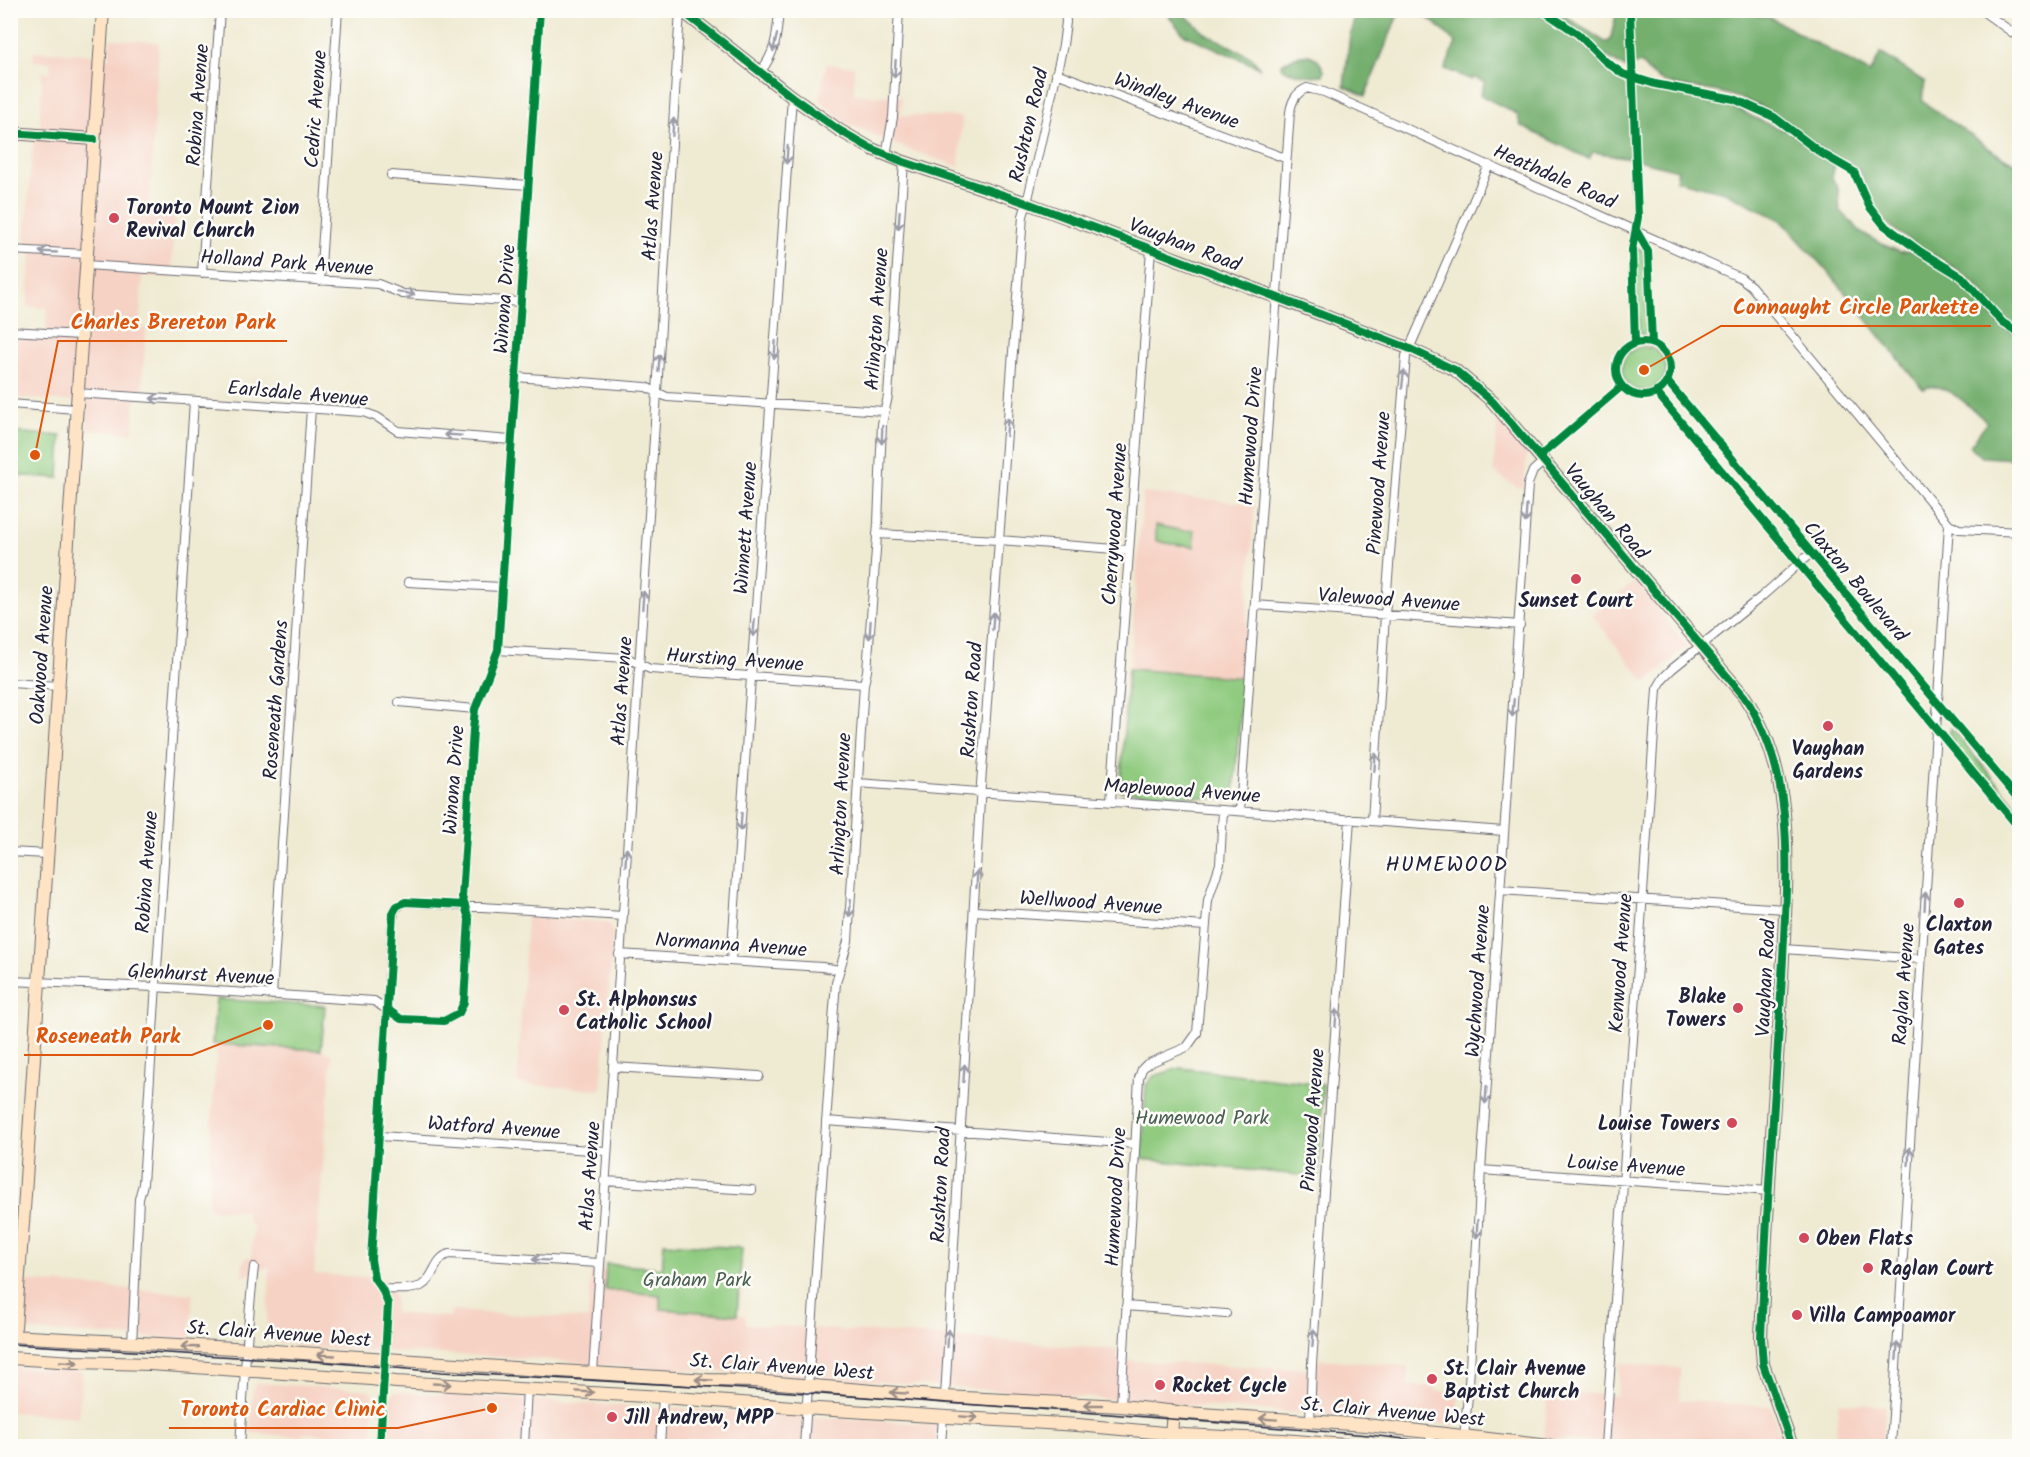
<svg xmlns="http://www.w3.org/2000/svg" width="2030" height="1457" font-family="Kalam,sans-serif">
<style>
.built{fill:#f6d2c4}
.green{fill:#90cb80;stroke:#59765e;stroke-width:1.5}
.forest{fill:#74af6e;stroke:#4b6854;stroke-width:1.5}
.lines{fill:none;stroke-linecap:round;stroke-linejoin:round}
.street-casing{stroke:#6a6870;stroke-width:10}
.secondary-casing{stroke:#6a6870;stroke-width:14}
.street{stroke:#fff;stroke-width:8}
.secondary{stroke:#fee4c5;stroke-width:12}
.tram{stroke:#22223b;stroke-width:1.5}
.cycleway-casing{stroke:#fdfcf7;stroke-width:11}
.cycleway{stroke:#00873e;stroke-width:8}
.oneway{stroke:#9c9ca7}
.oneway2{stroke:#9b8d87}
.poi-dot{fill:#d1495b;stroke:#fdfcf7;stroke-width:2}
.labels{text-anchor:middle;stroke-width:5;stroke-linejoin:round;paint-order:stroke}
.street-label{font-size:20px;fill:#22223b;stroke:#fdfcf7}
.poi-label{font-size:20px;font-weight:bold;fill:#22223b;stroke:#fdfcf7;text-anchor:start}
.park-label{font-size:20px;fill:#485d53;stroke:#fdfcf7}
.neighbourhood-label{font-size:21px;letter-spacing:1.5px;fill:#22223b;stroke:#fdfcf7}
.leader{fill:none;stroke:#de560e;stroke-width:2}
.callout-dot{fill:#de560e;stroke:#fdfcf7;stroke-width:2}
.callout-label{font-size:21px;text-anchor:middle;font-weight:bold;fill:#de560e;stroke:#fdfcf7;stroke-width:5;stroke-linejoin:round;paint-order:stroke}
</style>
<rect width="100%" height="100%" fill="#fdfcf7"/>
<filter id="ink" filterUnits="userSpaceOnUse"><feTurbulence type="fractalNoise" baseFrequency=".0167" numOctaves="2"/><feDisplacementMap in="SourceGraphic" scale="12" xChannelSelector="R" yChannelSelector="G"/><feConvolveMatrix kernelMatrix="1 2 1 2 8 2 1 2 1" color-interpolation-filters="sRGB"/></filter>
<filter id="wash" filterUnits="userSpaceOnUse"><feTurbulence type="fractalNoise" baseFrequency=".008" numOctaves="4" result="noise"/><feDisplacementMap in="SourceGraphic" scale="24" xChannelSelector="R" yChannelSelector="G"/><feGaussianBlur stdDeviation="1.35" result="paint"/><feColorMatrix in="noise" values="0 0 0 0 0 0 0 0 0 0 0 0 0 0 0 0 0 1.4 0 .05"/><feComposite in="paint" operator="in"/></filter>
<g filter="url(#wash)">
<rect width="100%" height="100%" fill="#efead2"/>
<!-- built -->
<path class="built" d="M111 39 159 42 149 210 175 213 171 277 142 276 140 326 146 328 142 389 135 404 133 433 87 430 88 400 58 401 12 397 17 334 46 335 47 308 27 307 32 244 25 243 32 149 40 124 42 72 50 73 51 62 33 61 34 51 85 54 109 59Z
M826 64 854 66V94L902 97 900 115 962 117 959 167 897 145 842 121 820 100Z
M1498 419 1527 454 1523 488 1517 487 1493 472Z
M1143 493 1255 504 1234 792 1232 798 1225 799 1120 791Z
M1635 581 1687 646 1646 683 1592 615Z
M527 917 606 922 610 926 613 936 601 1090 517 1084Z
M217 1044 321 1050 332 1054 314 1274 384 1278 395 1296V1313L450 1317 451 1311 588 1319 591 1271H606L605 1290 661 1295V1309L745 1315 746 1324 956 1337 1117 1350V1360L1317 1370 1318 1359 1408 1366V1385L1434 1387 1437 1391 1459 1393 1457 1425 800 1376 602 1365 539 1359 307 1347 266 1340 270 1266 243 1276 242 1264 247 1257H251L253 1228 246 1218V1211L209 1209V1167Z
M11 1280 193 1294 190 1340 11 1330Z
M1620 1363 1680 1368 1679 1400 1770 1406 1784 1446H1638L1544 1438 1548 1390 1617 1396Z
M11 1367 82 1371 79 1417 11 1412Z
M256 1383 370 1390 374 1395 372 1438 303 1433 302 1437 250 1433 253 1388Z
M395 1392 932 1424 937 1429 936 1446H388L390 1397Z
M1839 1402 1886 1406 1882 1446H1834Z
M1091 1438 1157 1444V1446H1091Z"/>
<!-- green -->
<path class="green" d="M1638 249 1643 250 1644 253 1647 330 1643 335 1640 333 1639 330 1636 253Z
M1622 369a22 22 0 1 1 44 0a22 22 0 1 1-44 0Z
M11 432 61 436 59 478 11 475Z
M1156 525 1183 531 1194 530 1195 547C1181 543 1168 546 1156 540Z
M1128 669 1243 678 1234 792 1232 798 1225 799 1120 791Z
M1951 728 2019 809V822L1952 741 1953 739 1949 734Z
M216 999 325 1006 321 1050 212 1044Z
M1180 1068 1323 1084 1319 1177 1142 1159 1146 1085 1154 1076Z
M664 1243 742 1248 737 1315 660 1309V1295L605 1290 606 1264 662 1268Z"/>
<!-- forest -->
<path class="forest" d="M1722 10 1769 17 1870 73 1881 53 1925 82 1922 101 1996 153 2019 166V329C1999 322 1988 295 1972 281 1947 258 1912 247 1886 222 1878 214 1870 203 1866 192 1864 184 1864 173 1856 167 1848 159 1834 157 1824 150 1801 135 1783 115 1757 105 1744 100 1731 94 1718 92 1686 85 1662 91 1641 63L1625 68 1598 51 1585 37 1551 11H1557L1605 42 1610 41 1617 11Z
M1165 11H1188L1186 16 1205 33 1251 57 1260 68 1183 34Z
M1356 11H1535L1573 35 1624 79 1644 85 1718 98 1751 116 1777 128 1788 130 1825 159 1835 164 1832 178 1838 189 1840 210 1861 232 1884 245 1900 252 1913 251 1941 266 1960 279 2002 327 2019 336V456L2015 459 1982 457 1970 446 1987 422C1971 409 1945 378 1923 389L1834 279 1781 220 1725 192 1676 180 1678 170 1631 158 1593 152 1589 159 1521 126 1517 114 1480 95 1485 82 1473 77 1472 80 1445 69 1456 43C1438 26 1425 8 1398 15L1365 96 1344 86 1350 35Z
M1309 55C1318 58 1321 63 1324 71L1323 75C1308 77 1293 75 1281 67V64L1295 57Z"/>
</g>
<g filter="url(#ink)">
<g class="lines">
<defs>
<path id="street" d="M1981 10 2020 38
M760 72C776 53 777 35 779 10
M1056 73 1285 158
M886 155 893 117 899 10
M391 175 528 185
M1637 231 1648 251 1652 343
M10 250 86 254
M86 265 378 284 403 294 520 302
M202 273 220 10
M320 281 338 10
M10 331 81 335
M1616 369a27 27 0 1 1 54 0a27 27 0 1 1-54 0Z
M1635 342 1632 250 1638 217 1636 180
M516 377 646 387 667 397 884 411
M1667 381 2020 801
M1656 392 2020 829
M77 393 363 412 377 417 398 431 511 440
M10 404 76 409
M1540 456 1622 386
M877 534 999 540 1128 550
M408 582 501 587
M1255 605 1520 625
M498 650 627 658 650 669 864 684
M10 683 59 686
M399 702 475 709
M858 783 1504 831
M1111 801 1151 249
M1240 811 1290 112C1292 100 1296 93 1307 88L1324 92 1741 278 1751 286 1949 524 1959 529 2020 532
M1372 821 1385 615 1406 356 1489 165
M10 852 47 854
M1500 890 1785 909
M975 911 1206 926
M1784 949 1921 959
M619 954 822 967 839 970
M731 961 792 97
M10 981 154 987 374 1001 401 1019 444 1021 459 1013 464 1002 469 919 462 897 473 730 475 709 498 650 540 10
M272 995 311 408
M613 1067 759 1076
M826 1121 1135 1144
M380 1136 606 1151
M1481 1170 1769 1191
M604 1181 752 1190
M382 1289C394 1289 409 1291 421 1286 435 1278 434 1258 449 1254L599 1263
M1126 1306 1226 1314
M132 1344 139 1199 143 1184 194 401
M593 1373 657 392 680 10
M945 1397 981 784 1023 216 1027 203 1063 45 1066 22 1065 10
M1121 1406 1139 1078 1142 1069 1147 1064 1187 1047 1197 1033 1208 900 1220 864 1223 810
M1310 1422 1312 1364 1350 819
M1464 1437 1469 1385 1481 1170 1528 484 1533 471 1544 461
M240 1446C244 1386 247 1326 254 1267
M380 1446 388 1304 382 1289 374 1278 371 1259 392 923 395 909 405 902 623 916
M524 1446 527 1388
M660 1446 663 1397
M804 1446 834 1007 836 983 848 941 864 684 867 671 878 523 882 424 888 396 904 162
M941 1446 943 1416
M1430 1446 1431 1432
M1605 1446 1657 689 1664 677 1672 669 1761 597 1811 553
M1891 1446 1949 524"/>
<path id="secondary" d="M681 10 792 97 839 130 872 149 904 162 1027 203 1151 249 1408 348 1455 370 1493 402 1744 696C1793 768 1788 855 1784 938 1782 983 1779 1028 1776 1074 1770 1162 1765 1249 1761 1337L1763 1364 1792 1446
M10 133 94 139
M10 1336 234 1348 527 1369 708 1380 754 1381 945 1397 1121 1406 1186 1413 1366 1425 1550 1446
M10 1336 15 1327 24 1210 103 10
M10 1358 75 1362 150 1364 371 1379 396 1382 663 1397 818 1409 1078 1425 1185 1435 1283 1440 1357 1446
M1170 1446 1173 1411"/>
</defs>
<!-- street casing -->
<use href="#street" class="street-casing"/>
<!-- secondary casing -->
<use href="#secondary" class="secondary-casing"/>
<!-- street -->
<use href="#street" class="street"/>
<!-- secondary -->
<use href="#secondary" class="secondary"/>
<!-- tram -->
<path class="tram" d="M10 1344 325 1362 442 1372 746 1389 1109 1414 1369 1435 1467 1446"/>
<defs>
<path id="cycleway" d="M681 10 792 97 839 130 872 149 904 162 1027 203 1151 249 1408 348 1455 370 1493 402 1744 696C1793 768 1788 855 1784 938 1782 983 1779 1028 1776 1074 1770 1162 1765 1249 1761 1337L1763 1364 1792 1446
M1542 10 1578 34 1605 61 1623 74 1655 84 1734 99 1774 117 1821 153 1854 172 1869 206 1884 225 1921 252 1962 277 2003 323 2020 333
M1630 10 1638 217 1632 250 1635 342
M10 133 94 139
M1636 230 1648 251 1652 343
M1616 369a27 27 0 1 1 54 0a27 27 0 1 1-54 0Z
M1667 381 2020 801
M1656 392 2020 829
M1540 456 1622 386
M387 1009 401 1019 444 1021 459 1013 464 1002 469 919 462 897 473 730 475 709 498 650 540 10
M380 1446 388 1304 382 1289 374 1278 371 1259 393 913 397 906 405 902 465 905"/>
</defs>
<!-- cycleway casing -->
<use href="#cycleway" class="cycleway-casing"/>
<!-- cycleway -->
<use href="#cycleway" class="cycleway"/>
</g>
<!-- one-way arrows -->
<defs><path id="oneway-shaft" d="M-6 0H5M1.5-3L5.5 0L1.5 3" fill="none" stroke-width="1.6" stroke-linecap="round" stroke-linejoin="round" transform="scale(1.5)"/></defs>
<g class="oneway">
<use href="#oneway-shaft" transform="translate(775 43) rotate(103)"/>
<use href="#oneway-shaft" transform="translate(895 69) rotate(94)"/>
<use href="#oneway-shaft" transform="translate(673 127) rotate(-86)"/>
<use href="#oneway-shaft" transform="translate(787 155) rotate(94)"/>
<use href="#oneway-shaft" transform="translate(899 220) rotate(94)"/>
<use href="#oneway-shaft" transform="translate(48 252) rotate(-177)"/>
<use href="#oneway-shaft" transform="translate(406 293) rotate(12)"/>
<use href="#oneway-shaft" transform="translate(775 350) rotate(94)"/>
<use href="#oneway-shaft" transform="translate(659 363) rotate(-86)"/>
<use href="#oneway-shaft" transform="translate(1403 379) rotate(-84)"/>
<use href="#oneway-shaft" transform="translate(159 399) rotate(-176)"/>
<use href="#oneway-shaft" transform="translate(1007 427) rotate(-86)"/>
<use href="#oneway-shaft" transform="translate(453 435) rotate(-176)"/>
<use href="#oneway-shaft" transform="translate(882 435) rotate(92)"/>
<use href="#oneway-shaft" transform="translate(1526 514) rotate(94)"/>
<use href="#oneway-shaft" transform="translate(643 600) rotate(-86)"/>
<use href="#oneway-shaft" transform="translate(993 621) rotate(-86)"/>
<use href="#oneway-shaft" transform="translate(754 628) rotate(95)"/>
<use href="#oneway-shaft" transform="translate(870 630) rotate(94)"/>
<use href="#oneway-shaft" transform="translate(1513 708) rotate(95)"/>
<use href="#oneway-shaft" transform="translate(1375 762) rotate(-86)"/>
<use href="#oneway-shaft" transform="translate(741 822) rotate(94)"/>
<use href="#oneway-shaft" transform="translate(626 857) rotate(-86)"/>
<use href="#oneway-shaft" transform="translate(977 879) rotate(-87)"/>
<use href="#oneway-shaft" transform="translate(1925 901) rotate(-87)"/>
<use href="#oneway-shaft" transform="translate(850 908) rotate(95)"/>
<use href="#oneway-shaft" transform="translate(1336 1018) rotate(-86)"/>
<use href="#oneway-shaft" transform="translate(964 1073) rotate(-86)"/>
<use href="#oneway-shaft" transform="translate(1486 1095) rotate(94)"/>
<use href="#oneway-shaft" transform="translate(1909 1156) rotate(-87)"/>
<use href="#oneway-shaft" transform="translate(1477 1229) rotate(93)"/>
<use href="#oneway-shaft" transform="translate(541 1260) rotate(-176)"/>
<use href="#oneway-shaft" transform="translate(948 1338) rotate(-87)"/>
<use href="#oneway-shaft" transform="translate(1313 1338) rotate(-86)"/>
<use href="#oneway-shaft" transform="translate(1897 1351) rotate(-86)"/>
</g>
<g class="oneway2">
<use href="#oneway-shaft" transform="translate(190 1347) rotate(-178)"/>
<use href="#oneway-shaft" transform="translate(326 1355) rotate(-177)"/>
<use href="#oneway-shaft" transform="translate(69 1362) rotate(3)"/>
<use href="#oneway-shaft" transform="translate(704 1380) rotate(-177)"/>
<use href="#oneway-shaft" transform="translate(442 1384) rotate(3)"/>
<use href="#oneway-shaft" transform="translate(585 1392) rotate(4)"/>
<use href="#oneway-shaft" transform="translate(899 1393) rotate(-176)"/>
<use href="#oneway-shaft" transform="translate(1093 1405) rotate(-180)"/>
<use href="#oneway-shaft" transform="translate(969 1417) rotate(4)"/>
<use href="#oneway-shaft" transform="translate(1268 1419) rotate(-176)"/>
</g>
</g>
<!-- markers -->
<g class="poi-dot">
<circle cx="114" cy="218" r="6"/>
<circle cx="1576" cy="579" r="6"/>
<circle cx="1828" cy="726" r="6"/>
<circle cx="1959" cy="903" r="6"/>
<circle cx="1738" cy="1008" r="6"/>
<circle cx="564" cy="1010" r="6"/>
<circle cx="1732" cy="1123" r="6"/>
<circle cx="1804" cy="1238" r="6"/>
<circle cx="1868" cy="1268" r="6"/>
<circle cx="1797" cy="1315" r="6"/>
<circle cx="1432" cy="1379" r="6"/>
<circle cx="1160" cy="1385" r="6"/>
<circle cx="612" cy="1417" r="6"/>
</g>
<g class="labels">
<!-- street labels -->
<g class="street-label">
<text transform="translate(1177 100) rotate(20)" y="7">Windley Avenue</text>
<text transform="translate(197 105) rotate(-86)" y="7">Robina Avenue</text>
<text transform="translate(315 109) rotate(-86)" y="7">Cedric Avenue</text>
<text transform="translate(1028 125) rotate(-77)" y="7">Rushton Road</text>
<text transform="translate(1555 176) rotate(24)" y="7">Heathdale Road</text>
<text transform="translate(652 206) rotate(-86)" y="7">Atlas Avenue</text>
<text transform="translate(1185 244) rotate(21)" y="7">Vaughan Road</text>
<text transform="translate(287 262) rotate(4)" y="7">Holland Park Avenue</text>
<text transform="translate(504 299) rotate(-86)" y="7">Winona Drive</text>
<text transform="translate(876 319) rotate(-86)" y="7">Arlington Avenue</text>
<text transform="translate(298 393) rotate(5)" y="7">Earlsdale Avenue</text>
<text transform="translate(1250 436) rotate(-86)" y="7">Humewood Drive</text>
<text transform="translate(1378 483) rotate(-86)" y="7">Pinewood Avenue</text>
<text transform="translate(1607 511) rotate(50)" y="7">Vaughan Road</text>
<text transform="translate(1114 524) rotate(-86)" y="7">Cherrywood Avenue</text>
<text transform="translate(745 528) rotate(-86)" y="7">Winnett Avenue</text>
<text transform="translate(1856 581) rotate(50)" y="7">Claxton Boulevard</text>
<text transform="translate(1389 599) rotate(4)" y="7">Valewood Avenue</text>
<text transform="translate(41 655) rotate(-86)" y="7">Oakwood Avenue</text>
<text transform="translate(735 659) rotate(4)" y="7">Hursting Avenue</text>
<text transform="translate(621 691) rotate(-86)" y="7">Atlas Avenue</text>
<text transform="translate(275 700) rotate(-86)" y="7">Roseneath Gardens</text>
<text transform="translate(971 700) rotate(-86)" y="7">Rushton Road</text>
<text transform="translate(453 780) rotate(-86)" y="7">Winona Drive</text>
<text transform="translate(1182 790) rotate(4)" y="7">Maplewood Avenue</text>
<text transform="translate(840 804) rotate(-87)" y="7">Arlington Avenue</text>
<text transform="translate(146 872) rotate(-86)" y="7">Robina Avenue</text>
<text transform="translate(1091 902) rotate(4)" y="7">Wellwood Avenue</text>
<text transform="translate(731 944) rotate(4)" y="7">Normanna Avenue</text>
<text transform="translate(1620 963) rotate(-86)" y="7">Kenwood Avenue</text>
<text transform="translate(201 974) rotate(3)" y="7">Glenhurst Avenue</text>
<text transform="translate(1765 978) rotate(-87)" y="7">Vaughan Road</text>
<text transform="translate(1477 981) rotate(-86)" y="7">Wychwood Avenue</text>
<text transform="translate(1903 984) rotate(-86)" y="7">Raglan Avenue</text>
<text transform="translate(1312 1120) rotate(-86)" y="7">Pinewood Avenue</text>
<text transform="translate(494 1127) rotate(4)" y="7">Watford Avenue</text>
<text transform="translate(1626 1165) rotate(4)" y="7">Louise Avenue</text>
<text transform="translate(589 1176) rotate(-86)" y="7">Atlas Avenue</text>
<text transform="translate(940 1185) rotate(-87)" y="7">Rushton Road</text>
<text transform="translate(1115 1197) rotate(-87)" y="7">Humewood Drive</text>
<text transform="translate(279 1333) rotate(4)" y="7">St. Clair Avenue West</text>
<text transform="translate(782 1366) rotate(4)" y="7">St. Clair Avenue West</text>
<text transform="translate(1393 1411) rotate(5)" y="7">St. Clair Avenue West</text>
</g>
<!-- poi labels -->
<g class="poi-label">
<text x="126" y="214">Toronto Mount Zion<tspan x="126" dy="23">Revival Church</tspan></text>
<text x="1576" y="607" text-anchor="middle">Sunset Court</text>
<text x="1828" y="755" text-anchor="middle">Vaughan<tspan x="1828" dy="23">Gardens</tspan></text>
<text x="1959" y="931" text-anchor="middle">Claxton<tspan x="1959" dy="23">Gates</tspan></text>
<text x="1726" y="1003" text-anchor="end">Blake<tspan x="1726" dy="23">Towers</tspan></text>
<text x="576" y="1006">St. Alphonsus<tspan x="576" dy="23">Catholic School</tspan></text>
<text x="1720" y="1130" text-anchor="end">Louise Towers</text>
<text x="1816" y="1245">Oben Flats</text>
<text x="1880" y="1275">Raglan Court</text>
<text x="1809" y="1322">Villa Campoamor</text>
<text x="1444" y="1375">St. Clair Avenue<tspan x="1444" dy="23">Baptist Church</tspan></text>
<text x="1172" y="1392">Rocket Cycle</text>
<text x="624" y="1424">Jill Andrew, MPP</text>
</g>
<!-- park labels -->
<g class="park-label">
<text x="1202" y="1124">Humewood Park</text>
<text x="697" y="1286">Graham Park</text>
</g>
<!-- neighbourhood labels -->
<g class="neighbourhood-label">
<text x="1447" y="871">HUMEWOOD</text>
</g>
</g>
<!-- callouts -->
<path class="leader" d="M1644 370L1721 326H1991M35 455L58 341H287M268 1025L192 1055H24M492 1408L398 1428H169"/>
<g class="callout-dot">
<circle cx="1644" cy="370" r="6"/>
<circle cx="35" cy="455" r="6"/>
<circle cx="268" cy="1025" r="6"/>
<circle cx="492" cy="1408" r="6"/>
</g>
<g class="callout-label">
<text x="1856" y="314">Connaught Circle Parkette</text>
<text x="173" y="329">Charles Brereton Park</text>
<text x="108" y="1043">Roseneath Park</text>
<text x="283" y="1416">Toronto Cardiac Clinic</text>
</g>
<!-- margin -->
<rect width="2030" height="1457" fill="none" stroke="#fdfcf7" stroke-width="36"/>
</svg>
